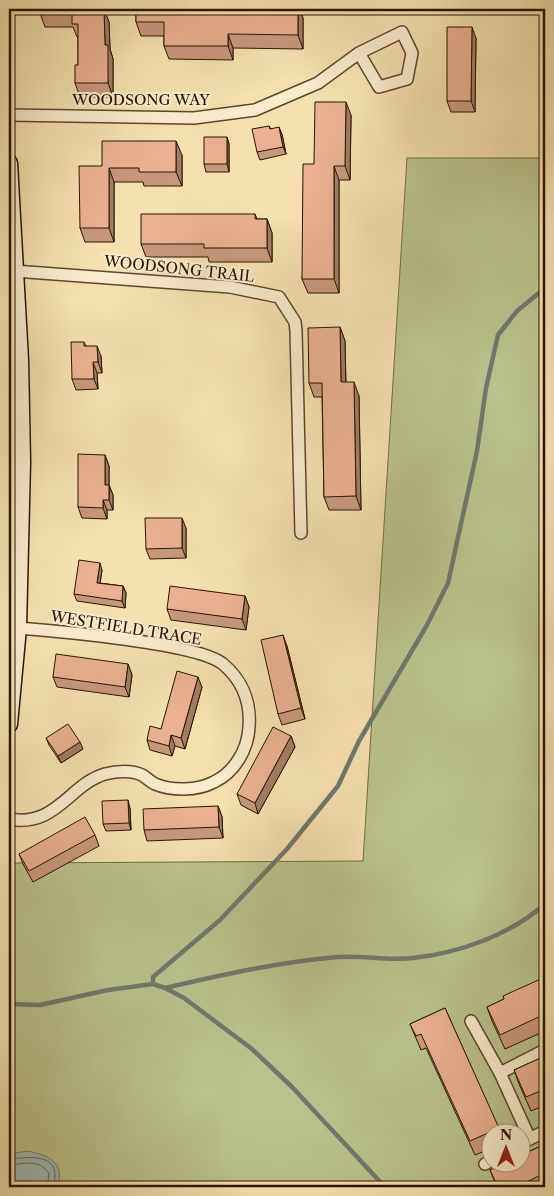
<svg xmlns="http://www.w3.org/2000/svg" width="554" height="1196" font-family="'Libre Caslon Text',serif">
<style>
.green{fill:#bac38d;stroke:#726c47;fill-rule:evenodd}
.water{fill:#9ebcb2;stroke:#6f796b}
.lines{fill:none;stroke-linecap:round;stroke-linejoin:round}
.shore{stroke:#64685a;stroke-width:1}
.stream{stroke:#6f796b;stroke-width:4.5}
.street-casing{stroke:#5c482d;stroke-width:14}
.secondary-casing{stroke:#291501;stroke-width:19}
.street{stroke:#f9ebcc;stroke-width:11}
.secondary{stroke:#f9ebcc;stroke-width:16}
.wall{fill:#c8987d;stroke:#291501}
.shaded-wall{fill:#a37c66;stroke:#291501}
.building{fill:#e9b191;stroke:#291501}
.labels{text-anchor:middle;stroke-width:4;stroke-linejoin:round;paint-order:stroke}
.street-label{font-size:15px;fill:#291501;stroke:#f9ebcc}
</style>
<rect width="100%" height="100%" fill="#f6e0b0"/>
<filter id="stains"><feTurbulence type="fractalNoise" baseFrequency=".004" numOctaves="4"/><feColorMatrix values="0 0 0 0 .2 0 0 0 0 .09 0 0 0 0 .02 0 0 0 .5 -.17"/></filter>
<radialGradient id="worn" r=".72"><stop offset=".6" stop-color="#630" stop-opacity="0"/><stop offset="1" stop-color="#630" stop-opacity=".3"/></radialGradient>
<!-- green -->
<path class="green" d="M407 158H545V1187H9V863L363 861ZM492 1134H522V1164H492Z"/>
<!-- water -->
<path class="water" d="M28 1151C50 1156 64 1162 58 1187H9V1154Z"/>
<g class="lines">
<!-- shore -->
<path class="shore" d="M9 1159C23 1158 55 1152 55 1175 55 1179 54 1183 54 1187
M9 1165C23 1164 40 1158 49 1174L47 1187"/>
<!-- stream -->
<path class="stream" d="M153 984V977L220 920 287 849 338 786 359 741 427 625 448 583 477 451 486 388 498 335 517 311 545 288
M165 988C221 975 279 962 337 957 362 955 388 961 413 958 459 953 510 935 545 904
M9 1004 40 1005 108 990 153 984 165 988 184 998 252 1049 292 1087 385 1187"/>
<defs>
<path id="street" d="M9 115 194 118 255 110 318 83 359 53 402 32 412 53 407 79 379 87 359 53
M14 271 230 287 279 297 295 322 296 331 301 533
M9 819C56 828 70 784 105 774 116 771 132 770 142 775 147 778 151 782 155 784 172 791 197 791 214 782 235 772 248 749 249 727 251 702 242 680 223 664 198 643 56 631 18 628
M471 1021 500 1073 530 1139
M500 1073 545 1050
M522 1143 545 1131
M485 1164 492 1160"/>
<path id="secondary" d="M9 163 20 360 22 462 18 628 9 724"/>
</defs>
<!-- street casing -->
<use href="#street" class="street-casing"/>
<!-- secondary casing -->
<use href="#secondary" class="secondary-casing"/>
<!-- street -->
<use href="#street" class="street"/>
<!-- secondary -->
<use href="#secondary" class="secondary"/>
</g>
<!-- wall -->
<path class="wall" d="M104 9 109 22 110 49 113 59V97H80L75 83 78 65V37H77L73 27H45L40 13Z
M136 9H172V14H227L300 9 303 18V49L233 48V60L169 59 164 46V36H141L136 22Z
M476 38 475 112H451L447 101Z
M351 115 350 180H339V293H308L302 279 314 164Z
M269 126 271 129 282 134 286 154 260 160 257 152Z
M227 137 229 144V172H206L204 164Z
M182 155V186H144L143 182H114V242H85L80 228 102 166Z
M255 214 257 219H267L272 233V262H209L208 257H146L141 244Z
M340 327 345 341 346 382 359 396 361 510H329L324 497 322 397H314L309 383Z
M84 342 86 346 101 356 102 373H97L98 389 76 390 72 379Z
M105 455 109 466V485L113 495V510H107V519L82 518 78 507Z
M186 528V558L150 559 146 549Z
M102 570 100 583 123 586 126 593 125 608 77 601 74 594Z
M245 596 249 607 246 630 171 620 167 609Z
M287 646 305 719 282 725 278 714Z
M128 664 132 675 129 697 57 687 53 677Z
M202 687 185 749 175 746 172 756 150 750 147 740 161 729Z
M291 736 295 747 258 814 241 805 237 794Z
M46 738 83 749 61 763 49 745Z
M218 806 222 817 223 838 147 841 144 830Z
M130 808 131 830 106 831 103 824Z
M95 835 99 846 33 882 23 864 19 854Z
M545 977V1031L505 1049 492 1021 487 1007 504 999Z
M445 1008 501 1134H492V1148L475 1155 426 1048 421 1050 410 1024Z
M545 1056V1105L531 1111 519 1084 514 1070Z
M545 1144V1186L543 1187H497L490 1170Z"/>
<!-- shaded-wall -->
<path class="shaded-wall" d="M104 9 109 22 110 49 113 59V97L108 83 105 45Z
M167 9H172V28L167 14Z
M298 9H300L303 18V49L298 35Z
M472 27 476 38 475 112 471 101Z
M228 34 233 48V60L228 46Z
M346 102 351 115 350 180 345 166Z
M279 127 282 134 286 154 283 147Z
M227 137 229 144V172L227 164Z
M176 141 182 155V186L176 172Z
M334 166 339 180V293L334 279Z
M109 168 114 182V242L109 228Z
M267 219 272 233V262L267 248Z
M340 327 345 341 346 396 341 382Z
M97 346 101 356 102 373 98 362Z
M93 362 97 373 98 389 94 379Z
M354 382 359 396 361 510 356 496Z
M105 455 109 466V495L105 485Z
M109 485 113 495V510L109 500Z
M103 500 107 510V519L103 508Z
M182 518 186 528V558L182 548Z
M100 563 102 570 99 590 97 583Z
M123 586 126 593 125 608 122 601Z
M245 596 249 607 246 630 242 619Z
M283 635 287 646 305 719 301 708Z
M128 664 132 675 129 697 125 687Z
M198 677 202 687 185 749 181 738Z
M171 735 175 746 172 756 169 746Z
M291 736 295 747 258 814 255 803Z
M80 742 83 749 61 763 58 756Z
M128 800 130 808 131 830 129 823Z
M218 806 222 817 223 838 219 827Z"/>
<!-- building -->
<path class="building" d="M40 9H104L105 45H108V83H75V65H78V24H72V13H40Z
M136 9H167V14H227V9H298V35L228 34V46H164V22H136Z
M447 27H472L471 101H447Z
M315 102H346L345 166H334V279H302L303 164H314Z
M269 126 270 129 279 127 283 147 257 152 252 129Z
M204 137H227V164H204Z
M102 141H176V172H139V168H109V228H80L79 166H102Z
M141 214H255V219H267V248H204V244H141Z
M340 327 341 382H354L356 496 324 497 322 383H309L308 328Z
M71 342H84V346H97L98 362H93L94 379H72Z
M78 454 105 455V485H109V500H103V508L78 507Z
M145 518H182V548L146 549Z
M79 560 100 563 97 583 123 586 122 601 74 594Z
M170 586 245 596 242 619 167 609Z
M283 635 301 708 278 714 261 640Z
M56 654 128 664 125 687 53 677Z
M177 671 198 677 181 738 171 735 169 746 147 740 150 726 161 729Z
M68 724 80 742 58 756 46 738Z
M273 727 291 736 255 803 237 794Z
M128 800 129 823 103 824 102 801Z
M218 806 219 827 144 830 143 809Z
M85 817 95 835 29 871 19 854Z
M545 977V1014L500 1035 487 1007 504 999 503 996Z
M445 1008 499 1128 470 1141 421 1034 416 1036 410 1024Z
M545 1056V1089L526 1097 514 1070Z
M545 1144V1173L516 1187H498L490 1170 503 1164H522V1155Z"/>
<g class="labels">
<!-- street labels -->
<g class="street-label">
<text x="141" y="105">WOODSONG WAY</text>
<text transform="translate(179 269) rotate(6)" y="5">WOODSONG TRAIL</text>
<text transform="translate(126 628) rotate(9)" y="5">WESTFIELD TRACE</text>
</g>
</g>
<!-- margin -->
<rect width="554" height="1196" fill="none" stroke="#f6e0b0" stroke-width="30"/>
<rect x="10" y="10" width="534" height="1176" fill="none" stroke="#291501" stroke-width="2.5"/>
<rect x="15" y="15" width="524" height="1166" fill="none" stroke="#291501"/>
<!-- north arrow -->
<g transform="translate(506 1148)"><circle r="24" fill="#f9ebcc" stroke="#a6957b"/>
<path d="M0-4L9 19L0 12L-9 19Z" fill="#8f2418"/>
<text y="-8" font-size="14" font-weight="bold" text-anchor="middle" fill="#291501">N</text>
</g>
<rect width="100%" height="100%" filter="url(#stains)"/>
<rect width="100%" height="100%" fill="url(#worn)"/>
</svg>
